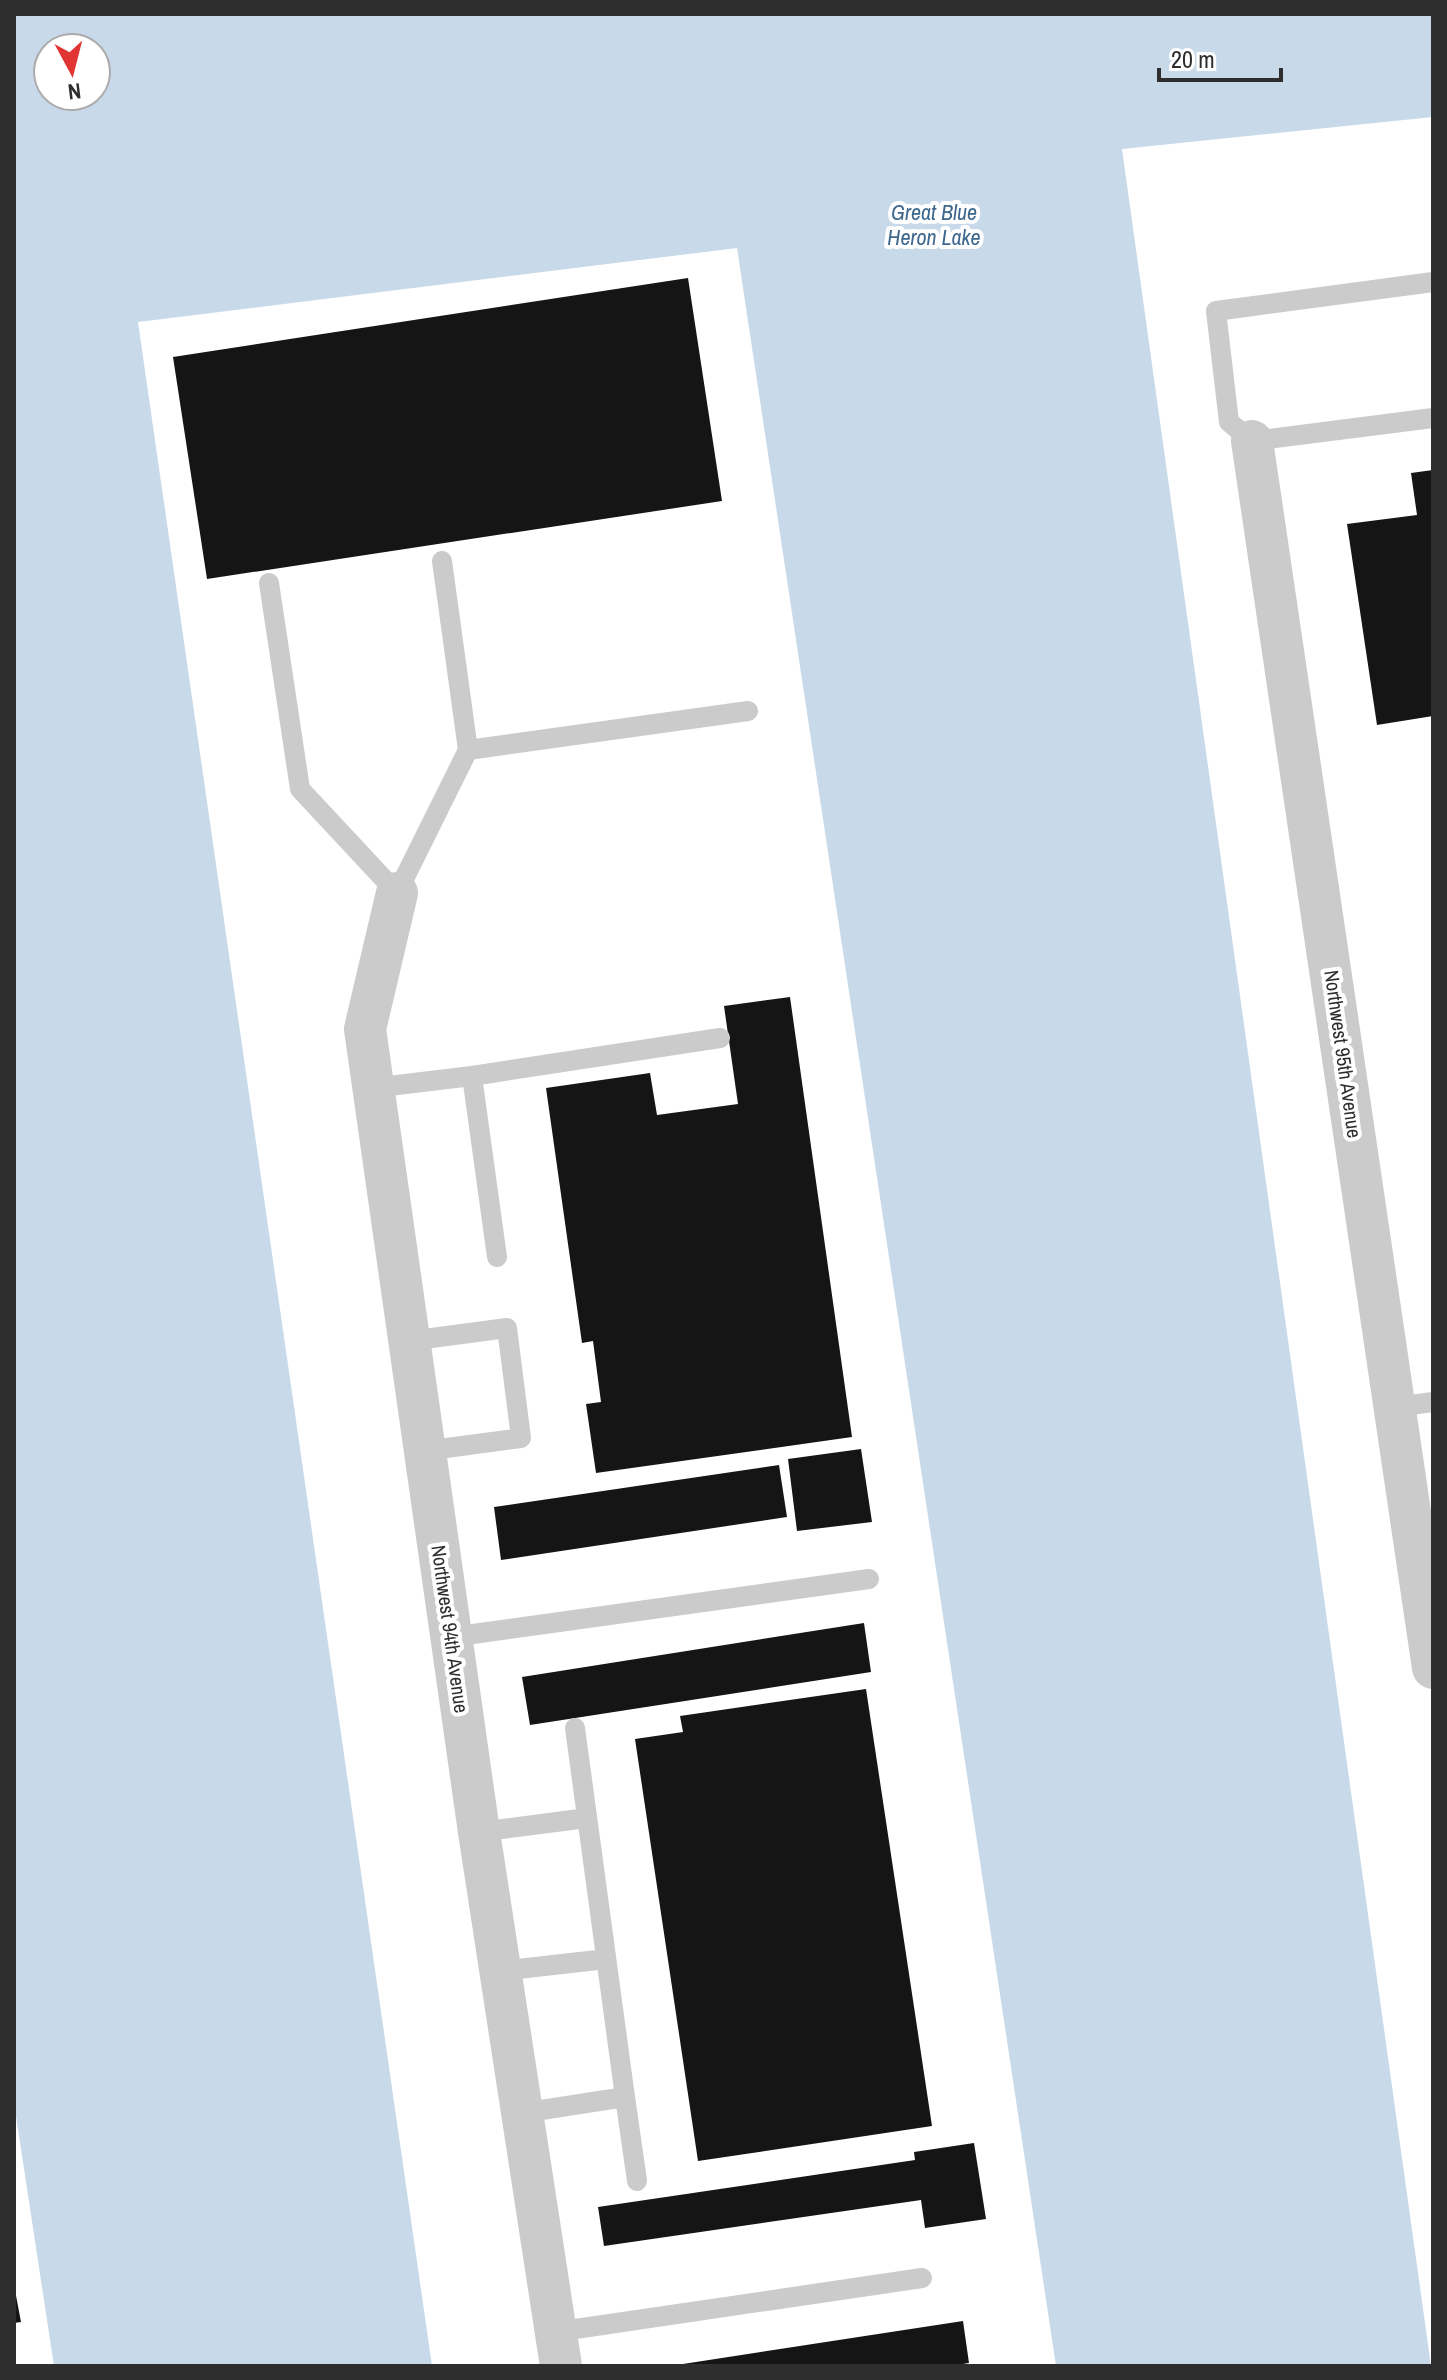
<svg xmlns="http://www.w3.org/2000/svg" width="1447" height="2380" font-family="'Archivo Narrow',sans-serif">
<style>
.water{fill:#c8daea;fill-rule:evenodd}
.building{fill:#151515}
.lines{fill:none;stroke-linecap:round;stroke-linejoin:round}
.lane{stroke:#cbcbcb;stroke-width:20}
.street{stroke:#cbcbcb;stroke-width:42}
.labels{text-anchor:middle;stroke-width:8;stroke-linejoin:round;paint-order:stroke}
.street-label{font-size:20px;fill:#2e2e2e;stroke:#fff}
.water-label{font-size:22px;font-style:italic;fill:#3e688e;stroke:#fff}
</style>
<rect width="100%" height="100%" fill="#fff"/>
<!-- water -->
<path class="water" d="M14 14H1433V117L1122 149 1431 2366H1056L737 248 138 322 432 2366H54L14 2103ZM48 48H96V96H48Z"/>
<!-- building -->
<path class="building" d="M688 278 722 501 207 579 173 357Z
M1433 470V716L1377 725 1347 524 1417 515 1411 473Z
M790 997 852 1437 596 1473 586 1404 601 1402 593 1341 582 1343 546 1088 650 1073 657 1115 738 1104 724 1006Z
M861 1449 872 1522 797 1531 788 1459Z
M779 1465 787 1517 501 1560 494 1507Z
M864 1623 871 1672 530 1725 522 1677Z
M866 1689 932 2126 698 2161 635 1739 683 1732 680 1716Z
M974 2143 986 2219 925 2228 921 2200 604 2246 598 2207 915 2160 914 2152Z
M14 2285 21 2322 14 2323Z
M963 2321 969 2363 951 2366H670Z"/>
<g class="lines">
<!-- lane -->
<path class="lane" d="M1433 282 1216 311 1229 422 1252 441 1433 418
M269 583 300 789 397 893 468 750 442 561
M468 750 748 711
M472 1076 497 1257
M372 1088 472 1076 720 1038
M409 1341 507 1328 521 1438 424 1451
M1395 1407 1433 1402
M451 1637 869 1579
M575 1728 625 2097
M479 1832 587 1818
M500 1971 606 1959
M522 2113 625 2097 637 2181
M555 2332 922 2278"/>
<!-- street -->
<path class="street" d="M1252 441 1433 1668
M397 893 365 1029 479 1832 561 2366"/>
</g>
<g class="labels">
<!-- street labels -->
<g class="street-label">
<text transform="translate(1343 1054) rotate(82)" y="7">Northwest 95th Avenue</text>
<text transform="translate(450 1629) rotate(82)" y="7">Northwest 94th Avenue</text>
</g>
<!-- water labels -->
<g class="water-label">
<text x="934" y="220">Great Blue<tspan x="934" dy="25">Heron Lake</tspan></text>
</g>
</g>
<!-- border -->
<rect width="1447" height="2380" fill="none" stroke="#2e2e2e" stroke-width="32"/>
<!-- north arrow -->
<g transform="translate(72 72) rotate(173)"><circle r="38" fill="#ffffff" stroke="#ababab" stroke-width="2"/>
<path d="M0-6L14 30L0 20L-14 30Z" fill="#e13534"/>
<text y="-12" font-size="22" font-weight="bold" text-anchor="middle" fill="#2e2e2e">N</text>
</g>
<!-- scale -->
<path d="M1159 68v12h122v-12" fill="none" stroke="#2e2e2e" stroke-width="4"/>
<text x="1171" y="68" font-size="24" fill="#2e2e2e" stroke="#ffffff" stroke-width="6" paint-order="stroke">20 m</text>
</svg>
